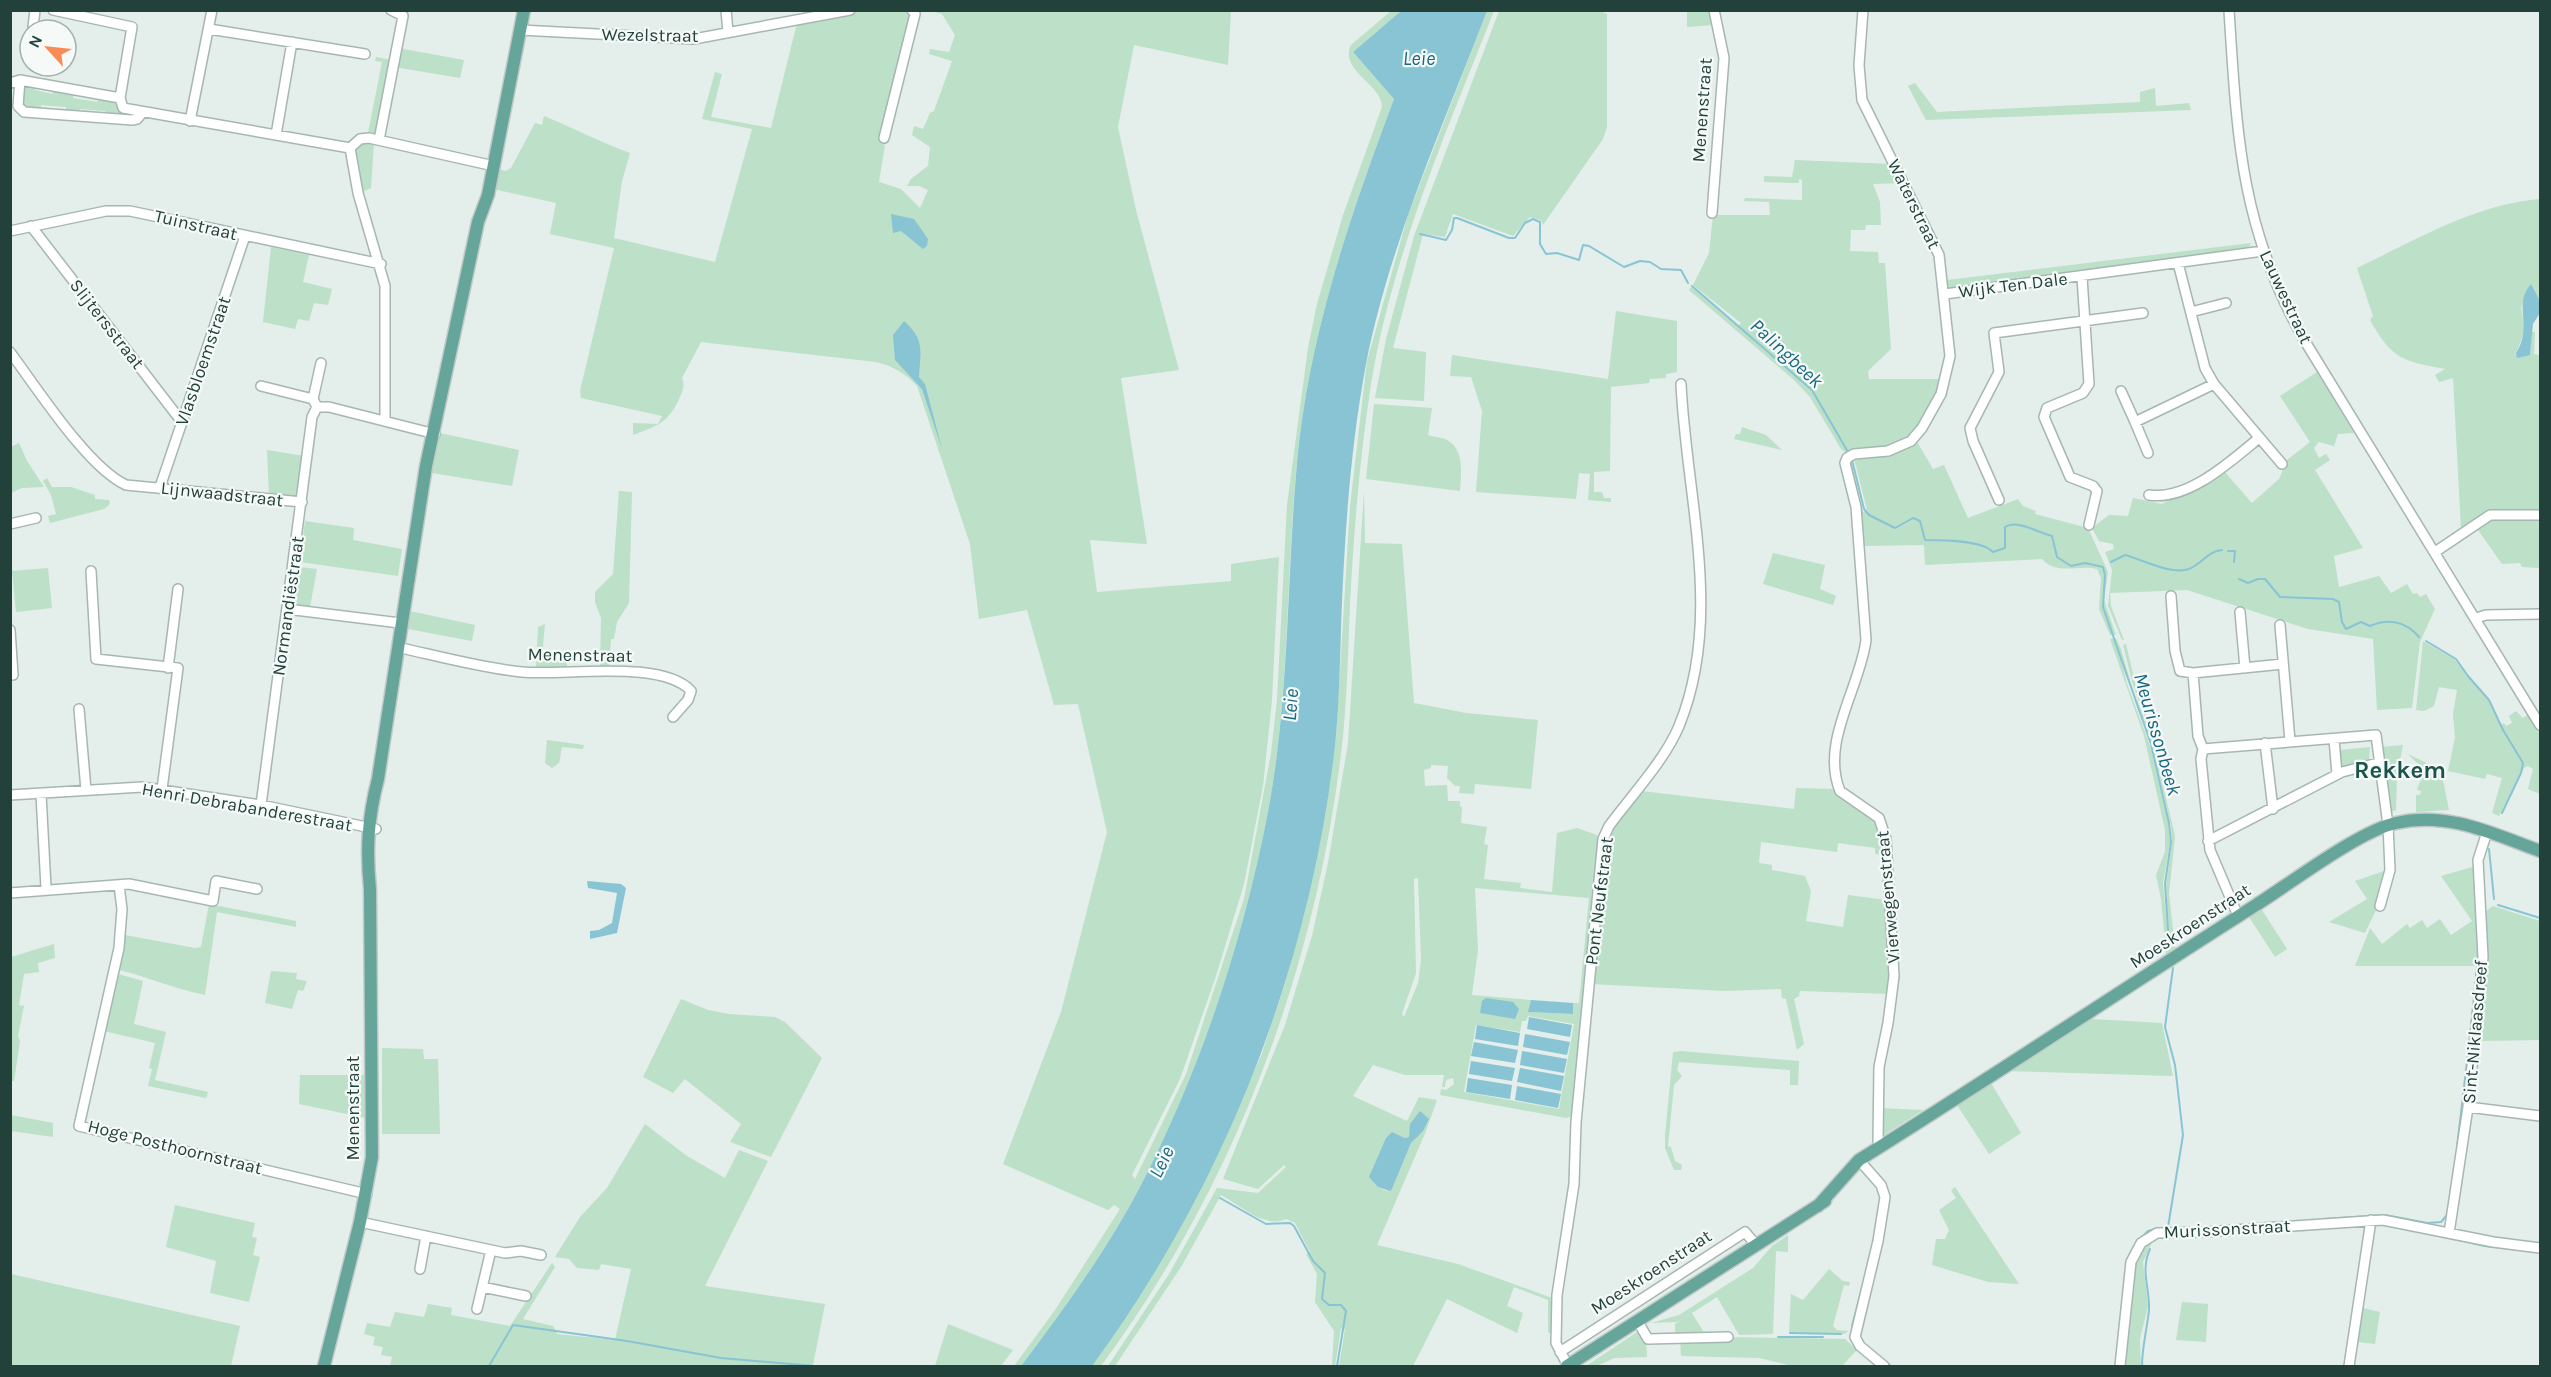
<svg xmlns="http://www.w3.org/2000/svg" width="2551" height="1377" font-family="Karla,sans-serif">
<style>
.green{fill:#bce0c8;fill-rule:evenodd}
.water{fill:#89c4d5}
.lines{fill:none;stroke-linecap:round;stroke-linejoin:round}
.stream{stroke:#89c4d5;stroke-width:2}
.minor-casing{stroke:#a6b7b2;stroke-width:12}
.major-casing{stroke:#c1cac8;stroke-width:15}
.minor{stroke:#fff;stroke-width:9}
.major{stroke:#66a69a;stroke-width:12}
.labels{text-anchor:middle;stroke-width:4.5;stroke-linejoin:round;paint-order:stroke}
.street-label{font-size:18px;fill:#22413b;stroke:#f5faf8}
.water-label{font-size:20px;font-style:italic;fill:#186780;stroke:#f5faf8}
.district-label{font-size:24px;font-weight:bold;fill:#1c544b;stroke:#f5faf8}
</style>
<rect width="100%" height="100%" fill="#e4eeea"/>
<!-- green -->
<path class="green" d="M908 10 912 13 911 19 880 142 885 145 879 182 901 189 920 208 928 190 919 186H907L911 179 928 166 930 147 912 135 914 126 923 129 930 113 934 111 952 61 929 54 930 49 949 52 955 35 942 14 931 11H1231L1228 65 1134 45 1118 127 1136 210 1179 370 1121 378 1147 544 1090 540 1097 592 1231 581V564L1279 557 1272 700 1263 786 1244 884 1216 976 1180 1079 1132 1175 1135 1179 1186 1074 1244 899 1271 753 1277 700 1287 505 1308 348 1317 304 1343 215 1382 107C1382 84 1339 71 1351 45L1391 11H1401L1353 52 1394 99C1352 211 1313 323 1299 443 1285 565 1291 690 1268 812 1243 941 1201 1069 1140 1187 1107 1250 1064 1309 1021 1366H1014L1055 1310 1120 1209 1114 1205 1108 1210 1003 1164 1061 1012 1107 832 1078 704 1054 705 1027 610 979 619 970 544 917 386C905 373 893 366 876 362L701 342 682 378C685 385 683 390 680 397 669 422 658 426 633 435V423L658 424 662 416 581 398 580 391 614 248 550 234 556 203 493 189 497 169 506 171 511 168 535 123 542 125 544 116C573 128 600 142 630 153L622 181 614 238 715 262 752 129 702 119 715 72 722 74 711 117 771 128 797 23 842 16 855 11Z
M1597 10 1607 14V127L1603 139 1543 225 1541 220 1530 217 1513 236 1453 214 1445 237 1423 234 1393 348 1426 352 1424 401 1375 398 1386 339 1414 236 1499 11Z
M1487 11H1494C1447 130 1394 251 1372 378 1361 447 1355 516 1351 586 1348 636 1348 686 1343 736 1319 962 1236 1184 1101 1366H1092L1159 1264 1261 1056 1285 984 1304 915 1317 853 1336 738 1350 506 1367 361 1408 215Z
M1687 11H1711L1715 25 1687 27Z
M398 48 464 60 460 78 394 67Z
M376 57 391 60 377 133H368L382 62 375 61Z
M1915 83 1937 112 2140 102V92L2155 88 2156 106 2189 103 2191 110 1926 120 1908 86Z
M24 84 36 85 35 90 52 94 54 88 74 92 73 98 97 102 99 96 114 100 120 110 137 116H105V111L80 109V114H66V107L41 105 40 111 23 110 21 88Z
M365 141 374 143 371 188 362 192 353 148Z
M1795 160 1891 164 1900 183 1873 184 1880 202 1881 225H1866L1865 230H1851L1850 251 1878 252 1879 263H1885L1891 349 1868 371 1869 379H1943L1916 440 1933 469 1944 465 1968 518 2018 499 2023 506 2036 511 2035 514 2088 528 2108 572 2104 600 2116 635H2110L2099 609 2101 578 2097 569C2079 564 2057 576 2042 559L1925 565 1924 545 1864 546 1848 464 1851 460 1863 512 1867 510 1854 458 1841 449 1810 397 1794 380 1689 290 1691 287 1697 291 1738 326 1741 323 1693 285 1709 253 1713 215H1770L1769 202 1744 201 1745 198 1802 200V180L1799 179V183L1764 182V176L1792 177Z
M2539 199 2540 301 2531 285 2521 307 2525 331 2515 355H2530L2532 332H2535L2534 354 2540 355V568L2522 567 2520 563 2502 564 2478 530 2442 552 2437 545 2461 529 2453 378 2439 382 2435 375 2445 369C2402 361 2392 359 2370 320L2373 316 2357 268C2416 240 2473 205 2539 199Z
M2251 243 2248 249 1949 290 1947 280Z
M271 247 309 255 303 282 332 289 328 305 314 303 309 321 298 319 295 329 263 322Z
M1616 311 1677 321V372L1666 374V378L1650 379 1649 383 1611 387 1610 471 1594 472V492H1602L1604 498H1611V502L1588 500 1590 474 1579 473 1576 499 1476 492 1482 411 1471 377 1450 376 1452 355 1608 379Z
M2317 372 2354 433 2338 434 2334 446 2319 442 2314 448 2319 458 2326 454 2330 460 2315 470 2363 548 2334 556 2339 587 2379 576 2391 593 2407 584 2413 594 2417 593 2420 597 2426 594 2435 609 2420 642 2412 708 2377 710 2373 639 2308 629 2187 590 2110 593 2111 606 2124 640H2122L2108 606 2112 570 2105 552 2114 549 2113 544 2099 541 2092 528 2109 515 2128 516 2133 498 2162 504 2224 471 2252 503 2279 479 2287 460 2310 442 2280 396Z
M1374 404 1432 408 1428 435C1433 437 1442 437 1447 440 1465 450 1461 474 1460 491L1366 479Z
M1742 427 1766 435 1782 450 1734 439 1736 434H1740Z
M440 433 519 450 512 486 432 473Z
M19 443 27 461 44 487 22 488 11 493V447Z
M267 450 304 456 298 495 294 497 269 496Z
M47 478 52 487H71L95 495V499L109 500 110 504 104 509 50 523 48 516 56 514 51 495 43 481Z
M619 491 632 492 629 603 617 622 614 639H611L609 669H600L601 618 595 602V592L613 574Z
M1364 491 1365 543 1402 544 1414 703 1466 713 1538 720 1531 789 1475 784 1474 794 1459 793 1460 786H1455L1447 778 1448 766 1431 765V768L1424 770 1425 786 1447 785 1448 801H1460V806L1462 807 1461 823 1487 827 1484 844 1488 845 1484 879 1521 883 1520 888 1552 892 1557 833 1577 828 1597 835 1598 840 1572 1116 1566 1118 1440 1095 1441 1089 1446 1090 1454 1084 1453 1078 1446 1080 1445 1087H1442L1444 1075H1405L1373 1065 1353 1096 1407 1121 1419 1097 1437 1100 1426 1131 1377 1245 1458 1264 1552 1298 1553 1335 1548 1332V1300L1514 1287 1507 1306 1523 1313 1517 1333 1447 1299 1413 1366H1339L1345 1329 1341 1328 1335 1366H1332L1334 1331 1315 1302 1317 1274 1306 1254 1310 1252 1295 1223 1286 1219C1265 1229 1240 1205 1221 1195L1181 1267 1115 1366H1108L1169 1274 1217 1188 1258 1193 1286 1167 1284 1165 1258 1189 1223 1179 1285 1025 1312 936 1328 863 1348 743ZM1418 878 1421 960 1418 983 1404 1017 1402 1014 1416 973 1414 879ZM1475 888 1589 898 1579 1003H1573L1572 1014 1529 1012 1531 1000 1472 995 1478 950ZM1528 1016 1574 1024 1559 1109 1464 1092 1476 1025 1520 1032 1522 1021H1526ZM1410 1130 1420 1132 1411 1143 1392 1189 1387 1191 1378 1187 1392 1132 1405 1138 1409 1137Z
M305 521 354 528 353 540 402 549 398 576 300 562Z
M1773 553 1825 565 1820 589 1836 596 1833 605 1763 584Z
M299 567 317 569 310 607 293 605Z
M48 568 52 608 16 612 12 571Z
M410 611 475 625 472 641 408 629Z
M545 624 542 656 549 660 567 663V669L536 668 538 627Z
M2116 638 2121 649 2133 691 2150 731 2133 685 2123 645 2126 644 2137 690 2154 734 2151 735 2175 836 2169 894 2175 948 2166 954 2161 899 2156 875 2165 852V830L2144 736 2110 639ZM2121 658 2152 744 2171 826 2172 842 2166 887 2169 949 2163 883 2170 842 2168 822 2152 751 2127 684Z
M2423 641 2454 659 2492 705 2500 725 2504 723 2506 726 2512 723 2509 716 2516 711 2523 718 2529 714 2540 733V794L2528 789 2533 769 2528 766 2524 768 2499 816 2492 813 2502 778 2487 774 2485 779 2448 771 2455 738 2453 714 2457 690 2439 687 2434 706 2424 711 2416 710Z
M547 740 584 745 583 749 562 747 559 763 552 768 545 763Z
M2403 745 2397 775 2396 810 2391 812 2380 747Z
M2370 747 2369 759 2344 768 2340 765V750Z
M2408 754 2441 770 2449 810 2416 812V795H2420L2421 791 2417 790C2419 781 2424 778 2426 768L2420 766Z
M1796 788 1835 789C1846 805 1873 807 1880 826 1883 834 1883 846 1885 855L1875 854V848L1838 843 1837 852 1761 842 1759 863 1772 865V870L1805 876 1811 891 1806 921 1843 927 1848 895 1887 900 1891 947 1890 994 1800 991 1799 996 1794 999 1804 1044 1797 1050 1786 999 1782 998 1781 989 1725 991 1591 984 1604 850 1610 828 1641 791 1794 809Z
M2476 866 2478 966H2355L2370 928 2382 944 2407 924 2410 928 2422 920 2427 928 2440 919 2451 935 2472 921 2441 876Z
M2387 870 2377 908 2365 933 2329 922 2367 899 2355 881Z
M209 904 296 921V927L217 912 205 995C175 989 148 977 119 970L125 935 195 948 201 947Z
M2493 906 2540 921V1040L2480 1041 2486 911Z
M2262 910 2287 949 2275 957 2249 917Z
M54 944 55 958 38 963 39 972 24 974 19 1005 24 1006 18 1036 20 1041 14 1081H11V957Z
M271 971 297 973 296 979 307 981 303 991 298 990 292 1009 265 1003Z
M118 974 143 981 134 1024 166 1032 155 1080 208 1092 206 1098 148 1086 152 1069 149 1068 155 1043 104 1031Z
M681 999 708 1010 729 1014 775 1017 785 1022 822 1058 771 1157 730 1142 741 1124 685 1079 673 1093 643 1077Z
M2092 1019 2162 1023 2173 1076 2008 1071Z
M382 1048 423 1049 424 1059H438L440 1134H382Z
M1681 1051 1799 1061 1798 1085H1790V1070L1679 1062 1677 1070 1682 1076 1674 1085 1668 1146 1671 1147 1675 1161 1682 1165 1681 1170H1674L1665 1148V1136L1673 1052Z
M300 1075H365L366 1118 299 1104Z
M1991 1083 2021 1133 1989 1154 1957 1105Z
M1880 1108 1923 1110 1884 1135 1881 1134Z
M11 1115 53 1123V1137L11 1131Z
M645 1124 687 1156 725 1178 739 1150 768 1161 705 1286 825 1304 813 1365 818 1366H390L392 1357 381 1355 383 1347 373 1345 375 1337 364 1334 367 1323 390 1327 395 1312 424 1317 428 1304 452 1308 451 1315 510 1326 552 1263 555 1267 523 1319 553 1326 557 1334 615 1340 631 1269 601 1264 599 1270 577 1268 569 1259 555 1257 580 1217 607 1188Z
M1955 1187 2019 1284 1988 1282 1932 1265 1936 1239H1945L1949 1230 1939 1210 1956 1198 1951 1190Z
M175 1205 255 1223 252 1237 257 1238 253 1255 260 1257 249 1302 210 1293 216 1261 166 1247Z
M1788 1235V1252L1776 1251 1773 1334 1739 1335 1717 1297 1692 1313 1706 1336 1675 1337V1324L1684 1318 1677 1322 1651 1323 1679 1315 1753 1268 1772 1246Z
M2154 1238 2143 1262 2148 1306 2140 1339 2141 1366H2123C2126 1335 2124 1254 2154 1238Z
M1829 1269 1843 1281 1850 1282 1849 1286 1844 1285 1833 1326 1837 1330 1849 1331 1844 1334 1789 1333 1791 1294 1803 1300Z
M11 1274 240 1326 231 1366H11Z
M2182 1302 2208 1304 2206 1342 2176 1340Z
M2363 1308 2380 1312 2375 1344 2357 1342Z
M948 1324 1013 1350 1001 1366H935Z
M1640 1330 1646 1340 1647 1357 1614 1358 1597 1366H1586Z
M1728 1337 1845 1339 1857 1350 1842 1366H1792L1759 1358 1681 1356 1680 1339Z"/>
<!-- water -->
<path class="water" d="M1401 11H1487C1443 126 1390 242 1366 364 1350 450 1344 541 1341 629 1340 665 1339 700 1336 736 1312 963 1227 1182 1092 1366H1021C1064 1309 1107 1250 1140 1187 1201 1069 1243 941 1268 812 1291 690 1286 565 1299 443 1313 323 1352 211 1394 99L1353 52Z
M891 214 914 219 928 239 927 246 923 249 901 231 893 233Z
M2531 284 2540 301V313L2533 324 2530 355 2517 358 2516 353C2534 325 2512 306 2531 284Z
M904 321C926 340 920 353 919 377L925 384 942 449 922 389 895 360 893 335Z
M587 881 621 884 626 888 617 933 590 939V931L599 930 612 923 617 893 588 888Z
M1486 998 1513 1002 1519 1009 1515 1019 1480 1013 1482 1001Z
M1531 1000 1573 1003V1014L1528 1012Z
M1529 1017 1572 1025 1570 1037 1527 1029Z
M1477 1025 1520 1033 1518 1046 1475 1039Z
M1525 1034 1570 1042 1567 1055 1523 1047Z
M1474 1042 1518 1050 1515 1063 1471 1056Z
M1522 1051 1567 1059 1564 1073 1520 1065Z
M1471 1061 1515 1068 1512 1081 1469 1074Z
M1520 1068 1564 1076 1561 1091 1517 1082Z
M1468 1078 1512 1085 1510 1099 1466 1092Z
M1517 1086 1561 1094 1558 1108 1515 1100Z
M1420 1111 1429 1119 1423 1131 1411 1143 1392 1189 1390 1191 1378 1187 1369 1177 1386 1138 1392 1132 1405 1138 1409 1137 1410 1124Z"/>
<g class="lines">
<!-- stream -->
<path class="stream" d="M1420 234 1446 240 1452 230 1454 218H1457L1509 238H1515L1525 223 1533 219 1540 222V244L1546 254 1557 253 1579 260 1583 245 1589 246 1624 267 1640 261 1650 262 1661 269 1681 270 1688 283
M1692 286 1812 390 1848 452
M1852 460 1864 509 1869 515 1895 528 1913 518 1920 521 1925 540C1942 540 1982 540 1993 552L2005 548V527C2018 519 2038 533 2052 536L2057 557 2071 566 2085 563 2103 567 2105 575 2103 607 2151 744 2169 823 2171 842 2165 884 2169 946
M2228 551H2235L2234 562
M2111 562 2125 555C2143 560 2171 575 2189 569 2202 564 2208 551 2222 550
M2239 579 2248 583 2258 579H2265L2280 597 2333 599 2339 602 2342 622 2346 629 2361 622 2370 626C2389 618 2406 622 2419 637
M2426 641 2456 659 2468 676 2489 700 2503 730 2523 763 2521 773 2502 813
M2489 849 2494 899
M2498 905 2540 918
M2474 999 2477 967
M2457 1147 2473 1010
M1220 1198 1266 1224 1290 1223 1294 1226 1313 1261 1325 1273 1322 1299 1329 1305H1341L1346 1311 1337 1366
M2323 1219 2385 1215 2427 1223 2441 1222 2447 1215
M2168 1227 2183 1135 2175 1065 2165 1027 2173 968
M2445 1237 2485 1246 2537 1252
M2138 1241 2148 1231 2159 1228
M1852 1326 1863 1285
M1790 1333 1841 1334
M1778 1337H1823
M1886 1362 1891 1366
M489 1366 513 1325 627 1341 721 1358 814 1366
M2142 1366C2142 1347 2147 1329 2149 1310 2150 1288 2140 1271 2150 1249"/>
<defs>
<path id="minor" d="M53 10 132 27 120 98 123 108 350 148
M726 10 728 32
M1863 10 1859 65 1862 100 1939 255 1950 356 1941 394 1922 428 1911 441 1888 451 1854 454 1847 458 1845 463 1856 507 1866 640C1860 688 1820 742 1840 791L1879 818 1886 839 1894 976 1888 1023 1879 1067 1878 1141 1881 1146
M2229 10C2237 135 2240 226 2303 338L2540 725
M33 27 35 10
M209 29 365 54
M520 30 694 39 850 10
M20 80 18 106 24 112 132 120 137 119 143 112
M10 83 20 80 120 98
M190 121 212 10
M276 135 292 42
M884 138 915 14 912 10
M379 140 403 16 391 10
M350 148 358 193 385 286V420
M350 148 360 139 369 138 494 166
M1712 213 1724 58 1714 10
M31 226 182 422
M10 231 106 211H130L381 264
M2178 263 2205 368 2214 384 2282 464
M2082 277 2089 384 2083 393 2047 408 2044 417 2070 477 2093 486 2097 491 2089 525
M1945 294 2263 251
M2191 312 2226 303
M10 352C37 388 88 468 126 485L302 502
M261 386 313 399 317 407
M2121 391 2135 422 2214 384
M313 399 321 363
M2135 422 2148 453
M160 487 245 236
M2149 495C2188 501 2231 461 2259 438
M1999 500 1973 441 1970 428 1999 372 1994 333 2143 313
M10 524 36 518
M2435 552 2490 515H2540
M91 571 96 659 178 668 162 789
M2171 596 2175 651 2180 671 2193 673 2283 664
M287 609 400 623
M2240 612 2245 668
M2476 618 2486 615 2540 614
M2280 625 2290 741
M10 630 13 675
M397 647C438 656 481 668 522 672 565 676 662 659 691 691L688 700 673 717
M168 668 178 589
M2193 673 2198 736 2203 749
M79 709 86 790
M2334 739 2337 774
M2265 743 2273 809
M2203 749 2376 735 2388 825 2390 870 2380 906
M2203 749 2201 759 2210 850 2238 916
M41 794 46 888
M10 795 142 787 261 805 376 829
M261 805 312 417 317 407H329L435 434
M2208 841 2342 772 2378 763
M119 885 122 909 119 948 79 1126 367 1194
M10 893 129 884 213 901 216 881 257 889
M2468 1107 2540 1116
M1859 1160 1881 1185 1885 1197 1878 1241 1855 1337 1860 1346 1884 1366
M360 1222 505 1253 521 1251 541 1255
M2449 1233 2468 1107 2483 957 2478 860 2487 832
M420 1269 426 1236
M482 1287 526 1296
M477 1309 491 1250
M1638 1322 1648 1339 1728 1337
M1560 1352 1745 1232 1757 1246
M1568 1366 1556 1343 1557 1295 1574 1184 1576 1122 1603 839 1609 826C1631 796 1665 760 1679 726 1724 617 1686 496 1681 384
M2120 1366 2131 1262 2141 1243 2157 1233 2204 1232 2383 1220 2493 1242 2540 1248
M2349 1366 2371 1220"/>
<path id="major" d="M1818 1206 1859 1160C1992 1077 2123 989 2256 905 2291 883 2359 831 2396 823 2448 811 2493 834 2540 851
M324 1366 360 1222 372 1157 370 889C366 850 368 817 378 779L426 466 478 222 488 195 524 10
M1567 1366 1825 1201"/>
</defs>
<!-- minor casing -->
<use href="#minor" class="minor-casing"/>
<!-- major casing -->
<use href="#major" class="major-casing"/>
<!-- minor -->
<use href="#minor" class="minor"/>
<!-- major -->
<use href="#major" class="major"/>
</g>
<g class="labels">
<!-- street labels -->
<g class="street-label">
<text transform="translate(650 35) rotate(1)" y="6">Wezelstraat</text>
<text transform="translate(1702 110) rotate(-86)" y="6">Menenstraat</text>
<text transform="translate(1914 204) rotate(64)" y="6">Waterstraat</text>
<text transform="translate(196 225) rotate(13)" y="6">Tuinstraat</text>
<text transform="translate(2013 285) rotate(-7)" y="6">Wijk Ten Dale</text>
<text transform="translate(2286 297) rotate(65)" y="6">Lauwestraat</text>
<text transform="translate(107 324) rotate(52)" y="6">Slijtersstraat</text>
<text transform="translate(203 361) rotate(-71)" y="6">Vlasbloemstraat</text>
<text transform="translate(222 494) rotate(6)" y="6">Lijnwaadstraat</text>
<text transform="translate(288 606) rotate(-82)" y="6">Normandiëstraat</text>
<text transform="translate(580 655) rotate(1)" y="6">Menenstraat</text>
<text transform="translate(247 807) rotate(10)" y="6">Henri Debrabanderestraat</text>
<text transform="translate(1888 897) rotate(-95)" y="6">Vierwegenstraat</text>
<text transform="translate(1599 901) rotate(-83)" y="6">Pont Neufstraat</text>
<text transform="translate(2190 926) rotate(-33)" y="6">Moeskroenstraat</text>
<text transform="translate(2475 1032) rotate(-85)" y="6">Sint-Niklaasdreef</text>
<text transform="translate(353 1108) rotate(-90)" y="6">Menenstraat</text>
<text transform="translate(175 1147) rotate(14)" y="6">Hoge Posthoornstraat</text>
<text transform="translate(2227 1229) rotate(-3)" y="6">Murissonstraat</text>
<text transform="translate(1651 1272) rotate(-33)" y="6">Moeskroenstraat</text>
</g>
<!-- water labels -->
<g class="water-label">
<text x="1419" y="65">Leie</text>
<text transform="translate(1787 353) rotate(43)" y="7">Palingbeek</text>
<text transform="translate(1290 705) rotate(-86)" y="7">Leie</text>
<text transform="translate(2158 734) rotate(74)" y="7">Meurissonbeek</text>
<text transform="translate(1161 1162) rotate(-64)" y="7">Leie</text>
</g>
<!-- district labels -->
<g class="district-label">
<text x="2400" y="778">Rekkem</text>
</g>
</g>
<!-- border -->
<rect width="2551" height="1377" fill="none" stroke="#22413b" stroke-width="24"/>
<!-- north arrow -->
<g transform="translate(48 48) rotate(297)"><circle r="28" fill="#f5faf8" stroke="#a1b0ac" stroke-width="1.5"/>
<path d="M0-4.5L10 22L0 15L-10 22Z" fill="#f98b57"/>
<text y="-9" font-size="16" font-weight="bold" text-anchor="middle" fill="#22413b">N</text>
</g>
</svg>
